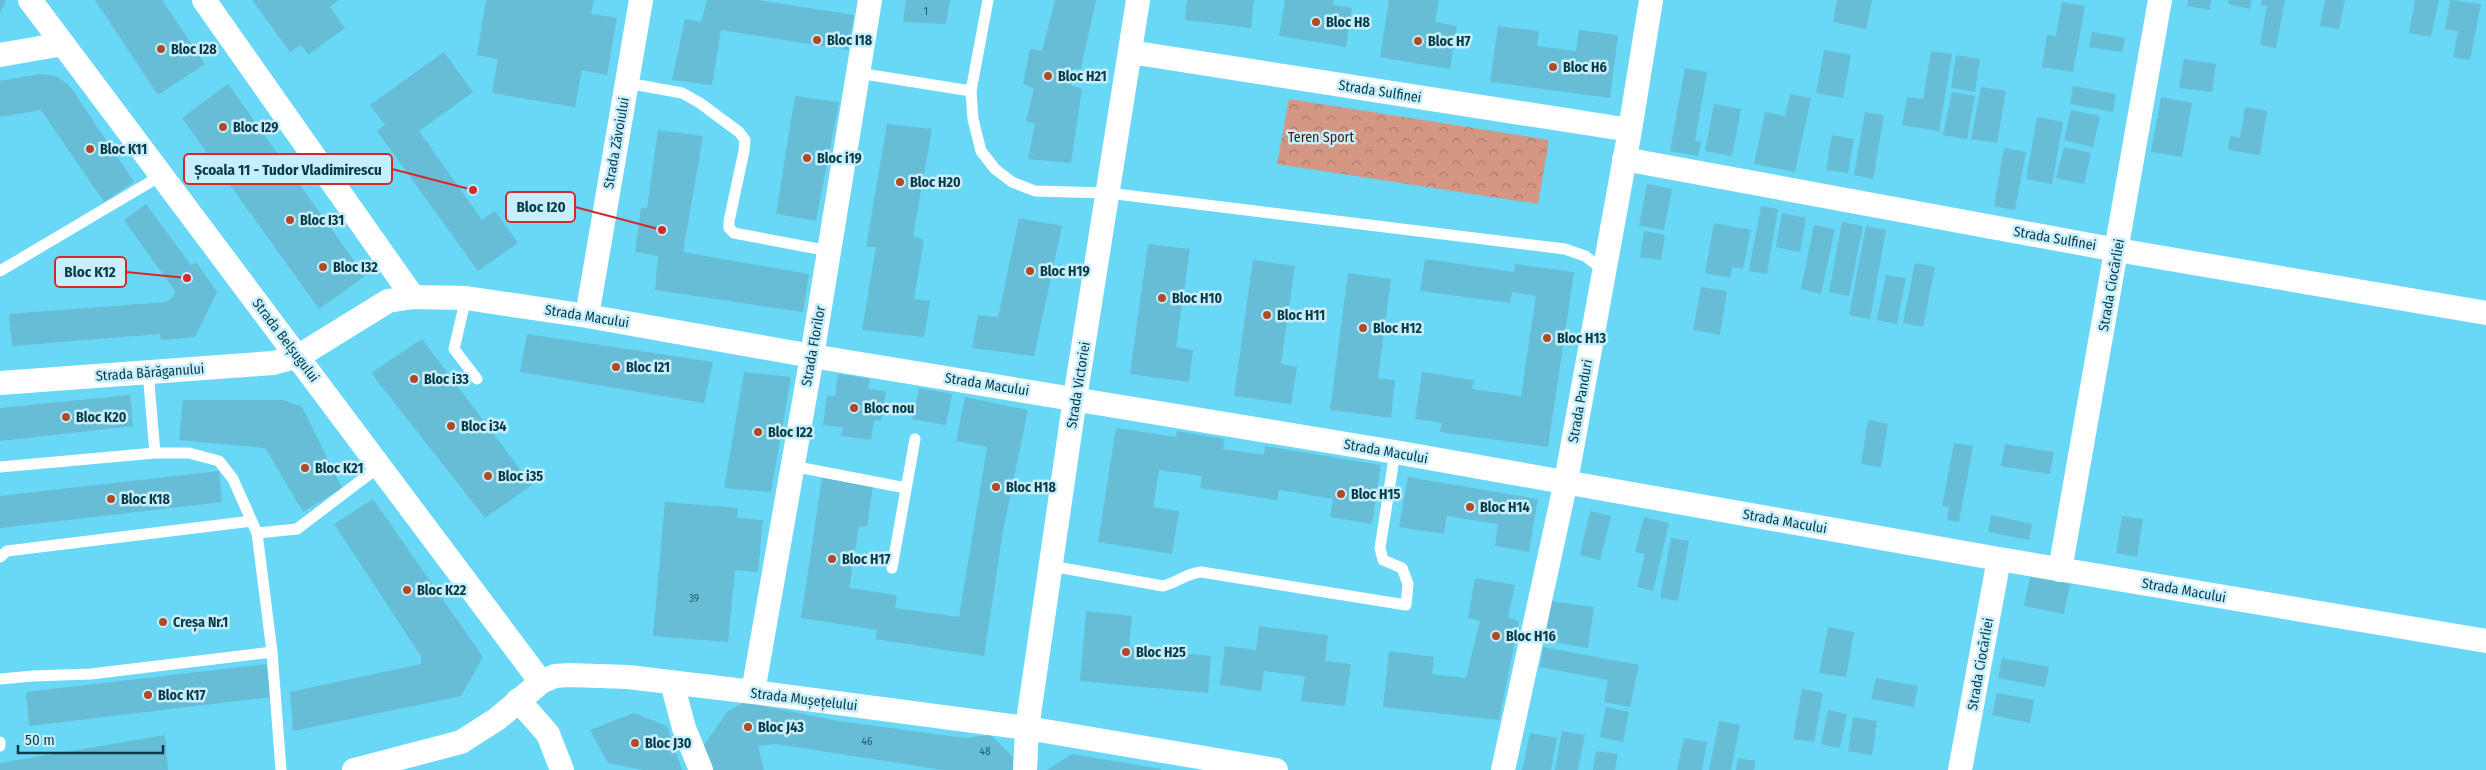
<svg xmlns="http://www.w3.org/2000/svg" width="2486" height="770" font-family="'Fira Sans Condensed',sans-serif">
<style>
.park{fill:url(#park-crowns)}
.building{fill:#67bdd6}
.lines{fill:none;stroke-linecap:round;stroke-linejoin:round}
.lane{stroke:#fff;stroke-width:11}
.street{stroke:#fff;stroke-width:24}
.poi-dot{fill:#b04925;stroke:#c7eefb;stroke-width:2}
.labels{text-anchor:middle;stroke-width:5;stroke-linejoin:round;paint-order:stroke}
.number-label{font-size:11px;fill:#205c6b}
.poi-label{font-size:14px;font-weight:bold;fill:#083b47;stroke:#c7eefb;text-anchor:start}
.street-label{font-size:14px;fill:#083b47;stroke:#c7eefb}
.park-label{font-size:14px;fill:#521400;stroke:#c7eefb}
.leader{fill:none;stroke:#d62828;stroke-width:2}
.callout-dot{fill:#d62828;stroke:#c7eefb;stroke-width:2}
.callout{fill:#c7eefb;stroke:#d62828;stroke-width:2}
.callout-label{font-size:15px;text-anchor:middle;font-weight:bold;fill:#083b47}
</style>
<defs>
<pattern id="park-crowns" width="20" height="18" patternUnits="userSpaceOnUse" patternTransform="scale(1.25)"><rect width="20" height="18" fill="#d39784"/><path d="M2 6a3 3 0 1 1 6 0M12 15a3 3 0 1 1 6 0" fill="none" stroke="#a97c6e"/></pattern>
</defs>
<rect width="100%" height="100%" fill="#69d7f6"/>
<!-- park -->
<path class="park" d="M1289 99 1549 140 1538 204 1277 164Z"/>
<!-- building -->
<path class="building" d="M0 0H6L0 14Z
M95 0H162L205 64 158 95Z
M252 0H339L330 7 345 28 308 55 301 45 290 52Z
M486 0H594L591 14 617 18 607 75 582 70 575 107 492 93 498 59 477 55Z
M707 0H757L854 15 848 50 721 30 712 85 672 80 685 19 701 22Z
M906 0H950L946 24 903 22Z
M1055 0H1096L1081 69H1074L1071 85 1082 89 1071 163 1028 159 1035 124 1026 121 1034 88 1023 84 1030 49 1042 51Z
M1187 0H1254L1251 28 1185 20Z
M1285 0H1334L1333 5 1352 8 1346 47 1279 36Z
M1389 0H1439L1435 22 1457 26 1450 69 1380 57Z
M1837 0H1872L1866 29 1833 22Z
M2188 0H2211L2210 10 2187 6Z
M2229 0H2252L2250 9 2228 4Z
M2262 0H2285L2276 48 2260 45 2267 6 2261 5Z
M2325 0H2345L2339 29 2320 26Z
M2415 0H2439L2431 37 2409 33Z
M2450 0 2481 4 2470 60 2453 57 2458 31 2445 29Z
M2062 2 2085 6 2073 72 2042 67 2047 35 2056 36Z
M1498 26 1539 31 1537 46 1576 51 1579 30 1618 35 1610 98 1490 82Z
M2092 32 2125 38 2122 52 2089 47Z
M1824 50 1851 55 1843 98 1816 93Z
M1931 51 1952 54 1939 131 1902 125 1907 97 1923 99Z
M444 52 473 92 419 131 482 220 495 211 518 243 478 271 377 131 385 125 370 105Z
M1956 55 1980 59 1975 92 1951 88Z
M2184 59 2216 64 2212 92 2179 88Z
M1685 68 1707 72 1695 141 1701 142 1698 156 1670 151Z
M41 74 56 76 69 85 134 182 104 202 41 110 0 117V81Z
M228 84 365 276 319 309 182 118Z
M2073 86 2116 94 2113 112 2070 104Z
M1981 87 2006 91 1997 143 1971 139Z
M1952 92 1975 96 1967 139 1943 135Z
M1790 94 1811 98 1795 172 1754 164 1765 112 1785 116Z
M795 96 839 102 816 221 776 214Z
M2161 97 2192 103 2182 157 2151 152Z
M1714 104 1741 109 1732 156 1705 151Z
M2245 107 2267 111 2260 155 2228 150 2230 136 2240 138Z
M2071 110 2100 116 2093 147 2064 140Z
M1865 112 1884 115 1873 179 1854 175Z
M2037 117 2063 122 2052 184 2026 179Z
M887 124 932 129 913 236 924 240 914 299 930 301 924 337 862 330 876 247H866Z
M658 130 703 136 683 252 809 274 803 312 655 290 658 256 635 252 641 208H647Z
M1832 135 1854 139 1848 173 1826 170Z
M2064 147 2091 153 2084 184 2056 178Z
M2004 148 2026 152 2015 210 1994 206Z
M1647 184 1672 189 1664 230 1639 225Z
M146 204 191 265 196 262 217 292 195 337 161 340 160 334 12 346 9 314 166 302 173 297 175 291 124 220Z
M1761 206 1778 209 1767 274 1749 271Z
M1782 213 1806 218 1800 252 1776 247Z
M1019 218 1062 226 1034 356 972 348 978 315 998 317Z
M1842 222 1863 226 1849 296 1829 292Z
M1714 223 1751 230 1743 269 1732 267 1730 278 1705 273Z
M1814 225 1835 229 1821 294 1801 289Z
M1866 226 1886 230 1870 319 1849 315Z
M1644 231 1665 235 1661 260 1640 257Z
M1148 244 1190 249 1176 347 1193 350 1189 382 1130 374Z
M1425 259 1514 272 1515 264 1574 272 1548 447 1440 432 1442 423 1415 419 1422 372 1474 380 1472 389 1521 396 1536 296 1512 292 1510 303 1420 291Z
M1253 260 1295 266 1281 364 1297 367 1291 404 1234 396Z
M1915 263 1935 267 1923 327 1903 323Z
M1348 273 1391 279 1378 378 1395 380 1391 418 1330 410Z
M1886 275 1906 278 1897 324 1877 320Z
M1701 287 1727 291 1720 335 1693 330Z
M527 334 713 362 704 403 520 372Z
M422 339 532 485 485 518 371 373Z
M744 372 791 377 771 492 724 488Z
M838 374 870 379 868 389 886 391 881 421 874 420 871 440 841 436 843 427 823 425 827 395 835 396Z
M919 388 952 394 946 425 912 419Z
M130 395 133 426 0 441V408Z
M965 397 1028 410 1003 531 984 656 875 639 877 630 801 618 822 478 873 486 867 527 859 526 849 588 897 595 895 608 959 617 987 447 956 441Z
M183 400H283L302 407 342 488 303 512 265 448 179 440Z
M1868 420 1888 424 1881 467 1861 464Z
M1116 428 1176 437 1177 431 1225 439 1223 449 1264 455 1265 446 1381 465 1372 524 1330 517 1333 499 1279 490 1277 500 1200 488 1202 476 1159 470 1153 507 1179 511 1172 554 1098 542Z
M1954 443 1973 446 1959 522 1947 520 1949 507 1942 506Z
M2005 444 2054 452 2050 474 2001 466Z
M219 471 222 502 0 528V496Z
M1408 477 1538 499 1529 552 1495 546 1498 524 1447 516 1444 534 1399 527Z
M373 499 483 657 461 696 293 731 290 692 421 664V656L334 524Z
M665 502 738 508 737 518 763 520 758 572 735 570 728 642 653 636Z
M1590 511 1611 516 1600 560 1580 555Z
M1991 515 2032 524 2029 540 1988 532Z
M2122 516 2143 519 2137 557 2116 553Z
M1644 517 1669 523 1653 591 1637 587 1645 554 1635 552Z
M1671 538 1689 541 1678 601 1660 598Z
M2030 577 2070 584 2064 614 2024 606Z
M1475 578 1515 585 1508 617 1519 621 1499 720 1383 707 1389 651 1434 657 1432 674 1466 678 1480 621 1468 618Z
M1551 601 1594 607 1588 648 1545 641Z
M1086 611 1132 616 1129 648 1211 656 1208 693 1080 681Z
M1259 626 1328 635 1325 661 1351 664 1345 706 1301 701 1305 676 1264 671 1261 691 1220 685 1225 646 1256 650Z
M1828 627 1854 632 1846 677 1819 673Z
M1543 647 1639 665 1630 707 1604 702 1608 680 1540 667Z
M2002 658 2049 667 2045 687 1998 678Z
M266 664 271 697 29 726 26 692Z
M1876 678 1918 686 1914 707 1871 699Z
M1802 689 1823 693 1814 742 1793 739Z
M1997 693 2034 700 2030 723 1992 715Z
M744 702 838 721 965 738 991 735 1020 764 1019 770H943L776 744 758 746 764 770H712L704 745 728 711Z
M1606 707 1629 712 1623 742 1600 737Z
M1828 710 1847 714 1840 748 1821 744Z
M634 713 667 726 682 770H643L608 763 590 730Z
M1853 717 1877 721 1872 755 1848 751Z
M1719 721 1740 725 1731 770H1709Z
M1562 731 1585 735 1578 770H1555Z
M1530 733 1557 738 1551 770H1522Z
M165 735 168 770H0V763Z
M1684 738 1707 742 1702 770H1677Z
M1596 751 1618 754 1615 770H1593Z
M1072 754 1161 769V770H1047Z
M1738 758 1756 761 1754 770H1736Z"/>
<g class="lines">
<!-- lane -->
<path class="lane" d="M988 0 971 91 973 119 981 151 995 169 1012 182 1035 191 1108 193 1565 249 1585 256 1604 270
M858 73 971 91
M627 83 682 93 700 103 739 132 745 140 744 151 729 221V228L734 233 829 251
M0 271 162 175
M466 298 454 349 477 379
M155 453H189L219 461 233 479 257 533 272 652 281 770
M792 466 906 488
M0 467 155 453 148 372
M257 533 297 529 380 466
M0 557 7 551 252 521
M1051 566 1163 586C1179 582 1184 574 1201 572L1406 605 1408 584 1402 568 1383 560 1380 548 1395 452
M892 568 915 439
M0 679 33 676 91 674 272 652
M0 742V746"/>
<!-- street -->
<path class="street" d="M30 0 541 682
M204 0 413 297
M1130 52 1630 130
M0 55 63 44
M1624 159 2117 250 2486 313
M587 316 641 0
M0 383 273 363 299 356 388 301 413 297 466 298 587 316 812 356 1395 452 1999 559 2486 641
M2060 570 2160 0
M672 683 684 728 701 770
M753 692 812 356 870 0
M518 700 548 734 562 770
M354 770 461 742 497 719 541 682 555 676 569 675 628 677 753 692 1027 728 1276 770
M1025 770 1027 728 1075 398 1138 0
M1503 770 1566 481 1630 130 1651 0
M1960 770 1999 559"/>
</g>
<!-- markers -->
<g class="poi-dot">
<circle cx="1316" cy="22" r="5"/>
<circle cx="817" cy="40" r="5"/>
<circle cx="1418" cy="41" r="5"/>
<circle cx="161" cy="49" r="5"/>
<circle cx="1553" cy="67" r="5"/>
<circle cx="1048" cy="76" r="5"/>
<circle cx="223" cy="127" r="5"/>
<circle cx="90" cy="149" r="5"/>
<circle cx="807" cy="158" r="5"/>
<circle cx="900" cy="182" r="5"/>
<circle cx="290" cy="220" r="5"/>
<circle cx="323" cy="267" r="5"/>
<circle cx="1030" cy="271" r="5"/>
<circle cx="1162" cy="298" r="5"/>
<circle cx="1267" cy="315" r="5"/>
<circle cx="1363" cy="328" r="5"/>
<circle cx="1547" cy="338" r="5"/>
<circle cx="616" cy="367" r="5"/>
<circle cx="414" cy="379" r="5"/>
<circle cx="854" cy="408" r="5"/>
<circle cx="66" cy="417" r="5"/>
<circle cx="451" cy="426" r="5"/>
<circle cx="758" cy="432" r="5"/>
<circle cx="305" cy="468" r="5"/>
<circle cx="488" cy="476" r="5"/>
<circle cx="996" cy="487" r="5"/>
<circle cx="1341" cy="494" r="5"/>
<circle cx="111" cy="499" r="5"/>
<circle cx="1470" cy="507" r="5"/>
<circle cx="832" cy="559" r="5"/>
<circle cx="407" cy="590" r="5"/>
<circle cx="163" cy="622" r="5"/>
<circle cx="1496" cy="636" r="5"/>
<circle cx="1126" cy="652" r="5"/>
<circle cx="148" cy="695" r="5"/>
<circle cx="748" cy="727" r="5"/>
<circle cx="635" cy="743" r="5"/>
</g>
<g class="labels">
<!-- number labels -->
<g class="number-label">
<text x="926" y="15">1</text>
<text x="694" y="602">39</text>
<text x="867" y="745">46</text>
<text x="985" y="755">48</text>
</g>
<!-- poi labels -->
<g class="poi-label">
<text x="1326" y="27">Bloc H8</text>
<text x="827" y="45">Bloc I18</text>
<text x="1428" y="46">Bloc H7</text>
<text x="171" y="54">Bloc I28</text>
<text x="1563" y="72">Bloc H6</text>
<text x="1058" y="81">Bloc H21</text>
<text x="233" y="132">Bloc I29</text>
<text x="100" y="154">Bloc K11</text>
<text x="817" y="163">Bloc i19</text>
<text x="910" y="187">Bloc H20</text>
<text x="300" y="225">Bloc I31</text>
<text x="333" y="272">Bloc I32</text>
<text x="1040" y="276">Bloc H19</text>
<text x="1172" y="303">Bloc H10</text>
<text x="1277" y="320">Bloc H11</text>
<text x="1373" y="333">Bloc H12</text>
<text x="1557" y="343">Bloc H13</text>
<text x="626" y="372">Bloc I21</text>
<text x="424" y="384">Bloc i33</text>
<text x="864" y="413">Bloc nou</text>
<text x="76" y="422">Bloc K20</text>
<text x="461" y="431">Bloc i34</text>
<text x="768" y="437">Bloc I22</text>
<text x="315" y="473">Bloc K21</text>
<text x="498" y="481">Bloc i35</text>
<text x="1006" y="492">Bloc H18</text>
<text x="1351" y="499">Bloc H15</text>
<text x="121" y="504">Bloc K18</text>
<text x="1480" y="512">Bloc H14</text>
<text x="842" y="564">Bloc H17</text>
<text x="417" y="595">Bloc K22</text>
<text x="173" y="627">Creșa Nr.1</text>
<text x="1506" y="641">Bloc H16</text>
<text x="1136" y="657">Bloc H25</text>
<text x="158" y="700">Bloc K17</text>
<text x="758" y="732">Bloc J43</text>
<text x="645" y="748">Bloc J30</text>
</g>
<!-- street labels -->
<g class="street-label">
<text transform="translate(1380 91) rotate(9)" y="5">Strada Sulfinei</text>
<text transform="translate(616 143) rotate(-80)" y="5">Strada Zăvoiului</text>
<text transform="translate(2055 238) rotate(10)" y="5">Strada Sulfinei</text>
<text transform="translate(2111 285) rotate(-80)" y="5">Strada Ciocârliei</text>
<text transform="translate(587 316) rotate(9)" y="5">Strada Macului</text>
<text transform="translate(286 340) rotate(53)" y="5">Strada Belșugului</text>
<text transform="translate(813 346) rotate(-80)" y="5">Strada Florilor</text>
<text transform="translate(150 372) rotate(-4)" y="5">Strada Bărăganului</text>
<text transform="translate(987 384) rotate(9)" y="5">Strada Macului</text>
<text transform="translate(1078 385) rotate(-81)" y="5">Strada Victoriei</text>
<text transform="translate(1580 401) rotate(-80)" y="5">Strada Panduri</text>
<text transform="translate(1386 451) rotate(10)" y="5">Strada Macului</text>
<text transform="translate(1785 521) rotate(10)" y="5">Strada Macului</text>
<text transform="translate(2184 590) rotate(10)" y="5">Strada Macului</text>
<text transform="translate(1980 664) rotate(-80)" y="5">Strada Ciocârliei</text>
<text transform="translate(804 699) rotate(7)" y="5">Strada Mușețelului</text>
</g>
<!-- park labels -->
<g class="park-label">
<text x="1321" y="142">Teren Sport</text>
</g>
</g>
<!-- callouts -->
<path class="leader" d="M473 190L392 169M662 230L575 207M187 278L126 272"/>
<g class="callout-dot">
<circle cx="473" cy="190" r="5"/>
<circle cx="662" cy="230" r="5"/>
<circle cx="187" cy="278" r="5"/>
</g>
<g class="callout">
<rect x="184" y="154" width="208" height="30" rx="5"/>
<rect x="506" y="192" width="69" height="30" rx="5"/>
<rect x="55" y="257" width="71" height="30" rx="5"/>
</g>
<g class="callout-label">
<text x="288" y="175">Școala 11 - Tudor Vladimirescu</text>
<text x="541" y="212">Bloc I20</text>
<text x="90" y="277">Bloc K12</text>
</g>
<!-- scale -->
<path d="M18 745v8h145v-8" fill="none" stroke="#083b47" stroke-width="2.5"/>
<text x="25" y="745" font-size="15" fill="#083b47" stroke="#c7eefb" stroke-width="4" paint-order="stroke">50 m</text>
</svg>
